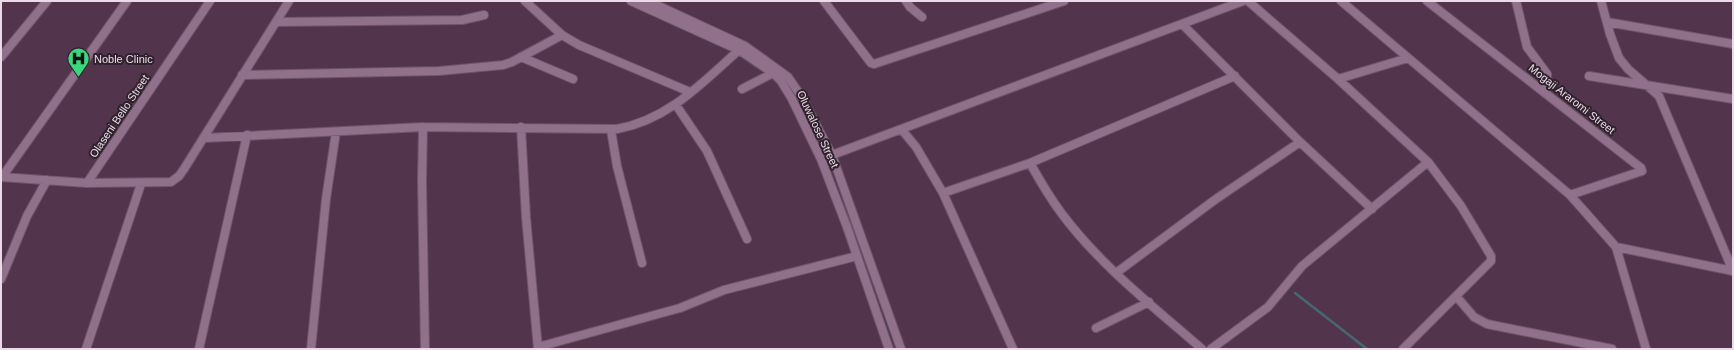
<svg xmlns="http://www.w3.org/2000/svg" width="1734" height="350" font-family="Helvetica,sans-serif">
<style>
.lines{fill:none;stroke-linecap:round;stroke-linejoin:round}
.stream{stroke:#476872;stroke-width:2.5}
.minor-casing{stroke:#6d5569;stroke-width:10}
.minor{stroke:#90708a;stroke-width:8}
.labels{text-anchor:middle;stroke-width:4;stroke-linejoin:round;paint-order:stroke}
.poi-label{font-size:11px;fill:#ecdae8;stroke:#2f222d;text-anchor:start}
.street-label{font-size:11px;fill:#ecdae8;stroke:#2f222d}
</style>
<rect width="100%" height="100%" fill="#52354d"/>
<g class="lines">
<!-- stream -->
<path class="stream" d="M1295 293 1367 349"/>
<defs>
<path id="minor" d="M525 1 562 35 579 45 690 92
M631 1 739 50 773 73 781 81 792 99 821 159 847 227 889 349
M648 1 745 46 788 77 801 96 832 155 901 349
M824 1 871 63 874 64 1064 1
M906 1 910 7 922 17
M1248 1 1338 79 1428 162 1461 206 1491 256V261L1403 349
M1341 1 1570 195 1616 247 1646 349
M1427 1 1641 168 1642 171 1570 195
M1516 1 1527 47 1547 74V83L1542 90
M1601 1 1610 34 1619 58 1628 69 1659 96 1733 271
M276 22 462 20 484 15
M1607 22 1733 44
M1182 24 1300 142 1372 209
M1 57 47 1
M521 57 573 79
M242 75 439 71 503 65 512 62 562 35
M1589 76 1733 99
M1338 79 1408 58
M742 89 773 73
M676 105 707 151 747 239
M423 127 422 182 425 349
M521 127 526 217 538 349
M611 130 617 166 642 263
M902 130 916 147 943 193 1013 349
M204 138 423 127 617 129C668 120 702 83 739 50
M832 155 1243 1
M1030 163C1040 181 1050 198 1062 214 1101 266 1154 307 1202 349
M1 177 87 183 171 182 179 176 184 169 289 1
M2 177 127 1
M87 183 210 1
M943 193 1030 163 1235 76
M1616 247 1733 271
M1116 273 1216 199 1300 142
M1 279 27 216 47 180
M1456 296 1474 317 1487 324 1612 349
M1096 328 1149 302
M538 347 680 308 724 290 857 256
M86 349 141 184
M199 349 247 135
M311 349 326 199 336 132
M1211 349 1268 307 1302 266 1428 162"/>
</defs>
<!-- minor casing -->
<use href="#minor" class="minor-casing"/>
<!-- minor -->
<use href="#minor" class="minor"/>
</g>
<!-- icons -->
<defs>
<symbol id="hospital-pin" viewBox="-11 -11 22 30"><path d="M0 17L-7.5 6A9.5 9.5 0 1 1 7.5 6Z" fill="#3bd77e" stroke="#2f222d"/><path d="M-5-5h3v3.5h4V-5h3V5h-3V1.5h-4V5h-3Z" fill="#111"/></symbol>
</defs>
<g fill-rule="evenodd">
<use href="#hospital-pin" x="66" y="46" width="25" height="34"/>
</g>
<g class="labels">
<!-- poi labels -->
<g class="poi-label">
<text x="94" y="63">Noble Clinic</text>
</g>
<!-- street labels -->
<g class="street-label">
<text transform="translate(1572 99) rotate(38)" y="4">Mogaji Araromi Street</text>
<text transform="translate(119 116) rotate(-56)" y="4">Olaseni Bello Street</text>
<text transform="translate(818 129) rotate(65)" y="4">Oluwalose Street</text>
</g>
</g>
<!-- border -->
<rect width="1734" height="350" fill="none" stroke="#ecdae8" stroke-width="4"/>
</svg>
